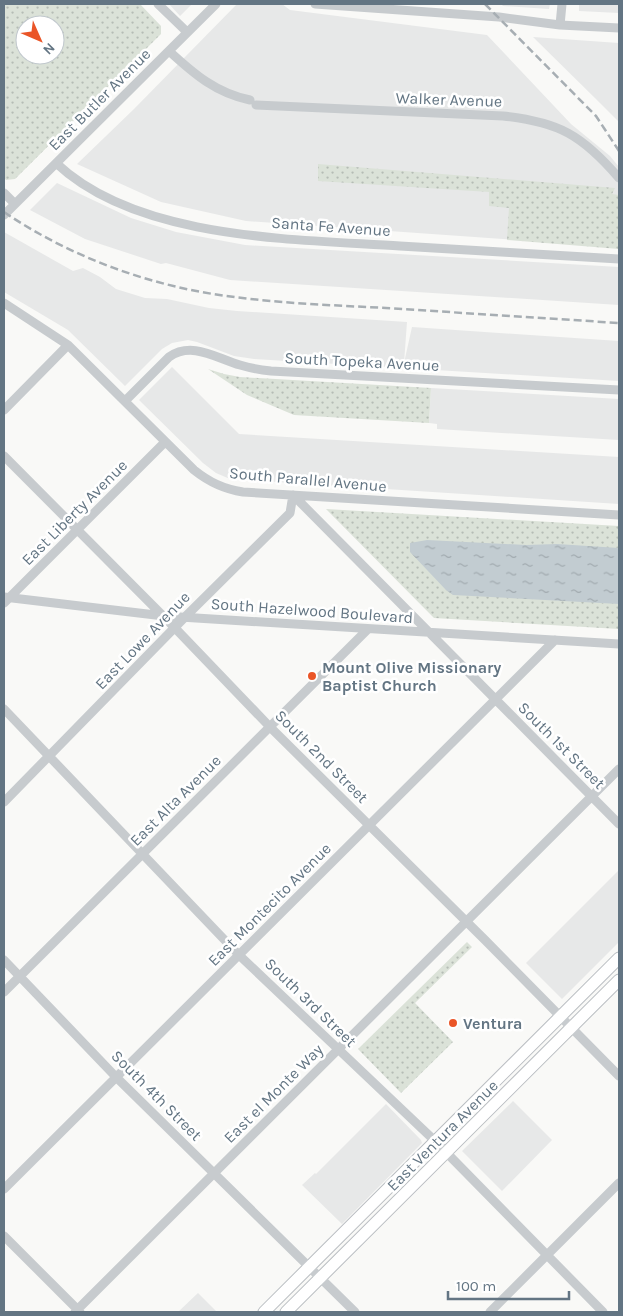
<svg xmlns="http://www.w3.org/2000/svg" width="623" height="1316" font-family="Karla,sans-serif">
<style>
.built{fill:#e7e8e8}
.grass{fill:url(#grass-dots);fill-rule:evenodd}
.water{fill:url(#water-ripples)}
.lines{fill:none;stroke-linecap:round;stroke-linejoin:round}
.major-casing{stroke:#babec2;stroke-width:13}
.minor{stroke:#c7cbce;stroke-width:9}
.major{stroke:#fff;stroke-width:11}
.rail{stroke:#a7aeb3;stroke-width:2.5;stroke-dasharray:8 4;stroke-linecap:butt}
.poi-dot{fill:#ea5527;stroke:#fff;stroke-width:2}
.labels{text-anchor:middle;stroke-width:5;stroke-linejoin:round;paint-order:stroke}
.street-label{font-size:16px;fill:#637583;stroke:#fff}
.poi-label{font-size:16px;font-weight:bold;fill:#637583;stroke:#fff;text-anchor:start}
</style>
<defs>
<pattern id="grass-dots" width="8" height="8" patternUnits="userSpaceOnUse" patternTransform="scale(1.25)"><rect width="8" height="8" fill="#dbe2d8"/><path d="M2 2h.1M6 6h.1" fill="none" stroke="#b5bcb5" stroke-width="1.8" stroke-linecap="round"/></pattern>
<pattern id="water-ripples" width="26" height="14" patternUnits="userSpaceOnUse" patternTransform="scale(1.25)"><rect width="26" height="14" fill="#c2ccd1"/><path d="M2 4q2-2 4 0t4 0M15 11q2-2 4 0t4 0" fill="none" stroke="#a1aaaf"/></pattern>
</defs>
<rect width="100%" height="100%" fill="#f9f9f7"/>
<!-- built -->
<path class="built" d="M169 4H192L180 16Z
M237 4H282L290 10 487 35 571 124 610 156 619 167V247L246 221 161 202 77 164 134 109Z
M501 4H550L549 9 503 6Z
M579 4H619V13L579 11Z
M533 37 619 43V122L600 103Z
M57 183 131 218 176 232 245 245 619 267V305L230 280 166 263 161 264 85 239 30 210Z
M4 232 73 271 83 268 100 277 116 289 145 298 167 299 209 308 237 311 407 322 404 363 412 327 619 341V381L254 359 234 356 197 342 188 340 172 343 162 349 125 386 68 330 4 292Z
M172 367 239 434 619 457V504L230 479 216 473 203 463 139 400Z
M431 388 619 399V440L437 429V424L429 423Z
M619 870V942L562 999 526 963Z
M513 1101 552 1140 502 1191 462 1151Z
M386 1104 421 1140 422 1143 342 1224 302 1185 315 1173 316 1174Z
M198 1293 217 1312H178Z"/>
<!-- grass -->
<path class="grass" d="M4 4H140L161 26V34L15 179 6 180 4 178ZM25 25H55V55H25Z
M318 164 615 188 612 194 619 195V249L507 240 509 208 489 206V192L318 181Z
M208 369 224 374 240 377 431 388 429 423 294 415 247 395Z
M326 509 619 526V629L434 618Z
M467 942 472 947 415 1003 453 1042 401 1093 358 1049Z"/>
<!-- water -->
<path class="water" d="M427 540 526 545 557 544 619 548V604L453 595 446 590 410 552V543Z"/>
<g class="lines">
<defs>
<path id="major" d="M264 1312 619 958
M286 1312 619 980"/>
</defs>
<!-- major casing -->
<use href="#major" class="major-casing"/>
<!-- minor -->
<path class="minor" d="M158 4 187 32
M315 4 499 17 560 25 619 28
M560 25 562 4
M169 51C194 74 216 93 250 100
M256 105 503 116C559 122 582 135 619 178
M56 163C137 240 294 239 400 246 473 250 546 255 619 259
M4 193 15 204
M4 215 216 4
M4 303 68 345 194 470C209 482 223 489 243 492L619 515
M125 401 169 357C192 341 216 358 240 365 250 368 261 370 271 371L619 390
M4 410 68 345
M4 456 175 628 270 727 485 940 619 1076
M293 495 619 824
M4 597 164 616 619 644
M4 603 165 442
M4 709 239 955 435 1141 603 1312
M4 802 185 617 290 513 293 495
M4 960 116 1077 355 1312
M4 992 368 629
M4 1189 555 640
M4 1236 80 1312
M75 1312 619 769
M490 1312 619 1183"/>
<!-- major -->
<use href="#major" class="major"/>
<!-- rail -->
<path class="rail" d="M485 4 596 116 619 151
M4 212C66 254 139 282 213 294 270 303 328 305 386 308 464 313 541 318 619 323"/>
</g>
<!-- markers -->
<g class="poi-dot">
<circle cx="312" cy="676" r="5"/>
<circle cx="453" cy="1023" r="5"/>
</g>
<g class="labels">
<!-- street labels -->
<g class="street-label">
<text transform="translate(99 99) rotate(-45)" y="6">East Butler Avenue</text>
<text transform="translate(449 99) rotate(2)" y="6">Walker Avenue</text>
<text transform="translate(331 226) rotate(4)" y="6">Santa Fe Avenue</text>
<text transform="translate(362 361) rotate(3)" y="6">South Topeka Avenue</text>
<text transform="translate(308 479) rotate(5)" y="6">South Parallel Avenue</text>
<text transform="translate(74 512) rotate(-45)" y="6">East Liberty Avenue</text>
<text transform="translate(312 610) rotate(4)" y="6">South Hazelwood Boulevard</text>
<text transform="translate(142 640) rotate(-46)" y="6">East Lowe Avenue</text>
<text transform="translate(562 745) rotate(45)" y="6">South 1st Street</text>
<text transform="translate(322 756) rotate(45)" y="6">South 2nd Street</text>
<text transform="translate(175 800) rotate(-45)" y="6">East Alta Avenue</text>
<text transform="translate(269 904) rotate(-45)" y="6">East Montecito Avenue</text>
<text transform="translate(311 1002) rotate(44)" y="6">South 3rd Street</text>
<text transform="translate(273 1093) rotate(-45)" y="6">East el Monte Way</text>
<text transform="translate(157 1095) rotate(45)" y="6">South 4th Street</text>
<text transform="translate(442 1135) rotate(-45)" y="6">East Ventura Avenue</text>
</g>
<!-- poi labels -->
<g class="poi-label">
<text x="322" y="673">Mount Olive Missionary<tspan x="322" dy="18">Baptist Church</tspan></text>
<text x="463" y="1029">Ventura</text>
</g>
</g>
<!-- border -->
<rect width="623" height="1316" fill="none" stroke="#637583" stroke-width="10"/>
<!-- north arrow -->
<g transform="translate(40 40) rotate(135)"><circle r="24" fill="#ffffff" stroke="#c1c8cd"/>
<path d="M0-4L9 19L0 12L-9 19Z" fill="#ea5527"/>
<text y="-8" font-size="14" font-weight="bold" text-anchor="middle" fill="#637583">N</text>
</g>
<!-- scale -->
<path d="M448 1291v8h121v-8" fill="none" stroke="#637583" stroke-width="2.5"/>
<text x="456" y="1291" font-size="15" fill="#637583" stroke="#ffffff" stroke-width="4" paint-order="stroke">100 m</text>
</svg>
